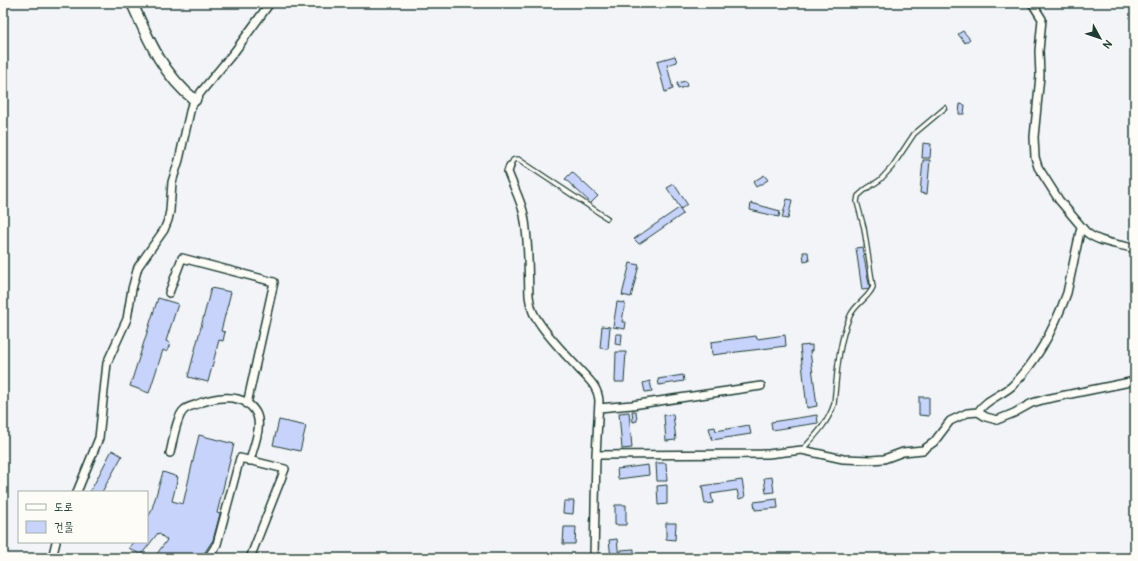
<svg xmlns="http://www.w3.org/2000/svg" width="1138" height="561" font-family="Pangolin,'Poor Story',sans-serif">
<style>
.building{fill:#c7d3fa;stroke:#1f3d34}
.lines{fill:none;stroke-linecap:round;stroke-linejoin:round}
.lane-casing{stroke:#1f3d34;stroke-width:6}
.street-casing{stroke:#1f3d34;stroke-width:10}
.secondary-casing{stroke:#1f3d34;stroke-width:13}
.lane{stroke:#fdfcf7;stroke-width:3.5}
.street{stroke:#fdfcf7;stroke-width:7}
.secondary{stroke:#fdfcf7;stroke-width:10}
</style>
<rect width="100%" height="100%" fill="#f2f4f8"/>
<filter id="ink" filterUnits="userSpaceOnUse"><feTurbulence type="fractalNoise" baseFrequency=".025" numOctaves="2"/><feDisplacementMap in="SourceGraphic" scale="8" xChannelSelector="R" yChannelSelector="G"/><feConvolveMatrix kernelMatrix="1 2 1 2 8 2 1 2 1" color-interpolation-filters="sRGB"/></filter>
<g filter="url(#ink)">
<!-- building -->
<path class="building" d="M963 31 970 39 965 43 958 34Z
M675 56 677 62 667 65 673 89 665 92 657 61Z
M686 81 687 86 678 89 677 83Z
M960 104 965 105 964 114H959Z
M923 143 931 144 930 158H922Z
M923 160H930L927 194 920 193Z
M572 172 598 196 591 203 565 179Z
M764 175 768 180 756 187 753 182Z
M674 184 687 204 681 209 667 188Z
M787 199 792 200 788 219 782 218Z
M751 203 780 211 779 217 750 210Z
M679 208 683 214 639 244 634 239Z
M862 247 870 289 862 290 856 248Z
M803 252H808L809 261 804 262Z
M630 263 639 265 631 297 622 295Z
M211 288 231 292 221 331 225 332 223 341 219 340 208 382 188 377Z
M158 298 178 304 166 341 170 343 167 352 163 350 149 393 130 386Z
M617 302 625 303 622 322H626L625 329 613 327Z
M602 326 610 327 608 349 600 348Z
M616 334H622L621 345 615 344Z
M785 335 786 346 712 355 711 342 756 336 757 339Z
M812 345V351H810L817 406 807 408 800 346Z
M616 352H626L624 382H615Z
M683 375 684 381 659 385 658 379Z
M650 381 652 391 645 392 643 383Z
M919 397H929V416L919 415Z
M632 411H636L637 421 633 422Z
M629 412 632 448 622 449 619 413Z
M673 414 676 440 666 441 664 415Z
M817 415 818 423 772 430 771 422Z
M279 420 306 426 300 451 273 445Z
M749 425 751 434 712 440 709 428 715 427 716 431Z
M199 435 234 444 217 513 220 514 213 540 201 558H154L167 540 158 533 141 555 129 548 133 542H147V518L151 512 163 472 178 477 172 501 183 504Z
M112 450 122 456 102 492H90Z
M656 463H666L667 481H657Z
M648 465 649 475 618 479 617 469Z
M772 477 774 492 766 493 764 478Z
M742 480 745 497 739 499 737 490 711 494 713 503 705 504 702 486Z
M667 485V504L658 505 657 486Z
M777 499 778 508 755 510 754 502Z
M564 501H574L573 514 563 513Z
M615 505H626V525H615Z
M666 523H676L675 540 666 539Z
M564 527H576L575 544H563Z
M617 539 619 558H611L609 540Z
M634 549V556H621V550Z"/>
<g class="lines">
<defs>
<path id="lane" d="M510 166 513 160 518 159 607 218
M802 450C815 436 828 423 834 404 837 375 838 343 850 316 855 304 868 299 873 287L864 228 857 202 858 196 866 189 880 180 892 167 914 134 945 108"/>
<path id="street" d="M1032 3 1042 19 1039 51 1040 76 1034 137 1035 157 1038 167 1059 200 1086 232C1099 243 1119 244 1135 249
M510 166 508 172C513 186 521 200 524 215 529 241 528 269 529 296 530 303 531 310 535 316 545 334 564 353 578 368 588 379 598 386 599 401L596 455 594 558
M169 293 182 258 274 282 247 404
M599 408 632 405 761 386
M978 412C985 400 1002 395 1012 386 1038 361 1055 326 1067 293L1081 227
M170 453C173 442 176 417 184 410 187 407 192 406 195 405 213 397 244 391 256 413 263 426 253 447 250 461
M596 455 768 454 802 450 843 459 871 460 884 459 903 452 923 450 934 442 950 421 967 413 978 412 986 417 997 420 1014 413 1032 403 1046 399 1135 381
M77 492 99 438 107 363 127 319 132 289 138 267 164 230 168 220 170 211 172 182 179 160 191 107 201 92 235 51 270 3
M52 558 56 542
M208 558 217 544 240 458 285 469 250 558"/>
<path id="secondary" d="M132 3C148 39 163 75 195 100"/>
</defs>
<!-- lane casing -->
<use href="#lane" class="lane-casing"/>
<!-- street casing -->
<use href="#street" class="street-casing"/>
<!-- secondary casing -->
<use href="#secondary" class="secondary-casing"/>
<!-- lane -->
<use href="#lane" class="lane"/>
<!-- street -->
<use href="#street" class="street"/>
<!-- secondary -->
<use href="#secondary" class="secondary"/>
</g>
</g>
<!-- margin -->
<rect width="1138" height="561" fill="none" stroke="#fdfcf7" stroke-width="16"/>
<rect x="8" y="8" width="1122" height="545" fill="none" stroke="#1f3d34" stroke-width="1.5" filter="url(#ink)"/>
<!-- legend -->
<rect x="18" y="491" width="130" height="52" fill="#fdfcf7" stroke="#a4b0a9"/>
<rect x="26" y="504" width="20" height="6" fill="#fdfcf7" stroke="#a4b0a9"/>
<text x="54" y="511" font-size="12" fill="#1f3d34">도로</text>
<rect x="26" y="521" width="20" height="12" fill="#c7d3fa" stroke="#a4b0a9"/>
<text x="54" y="531" font-size="12" fill="#1f3d34">건물</text>
<!-- north arrow -->
<g transform="translate(1100 38) rotate(130)" stroke="#fdfcf7" stroke-width="3" paint-order="stroke">
<path d="M0-3L7 15L0 10L-7 15Z" fill="#1f3d34"/>
<text y="-6" font-size="11" font-weight="bold" text-anchor="middle" fill="#1f3d34">N</text>
</g>
</svg>
